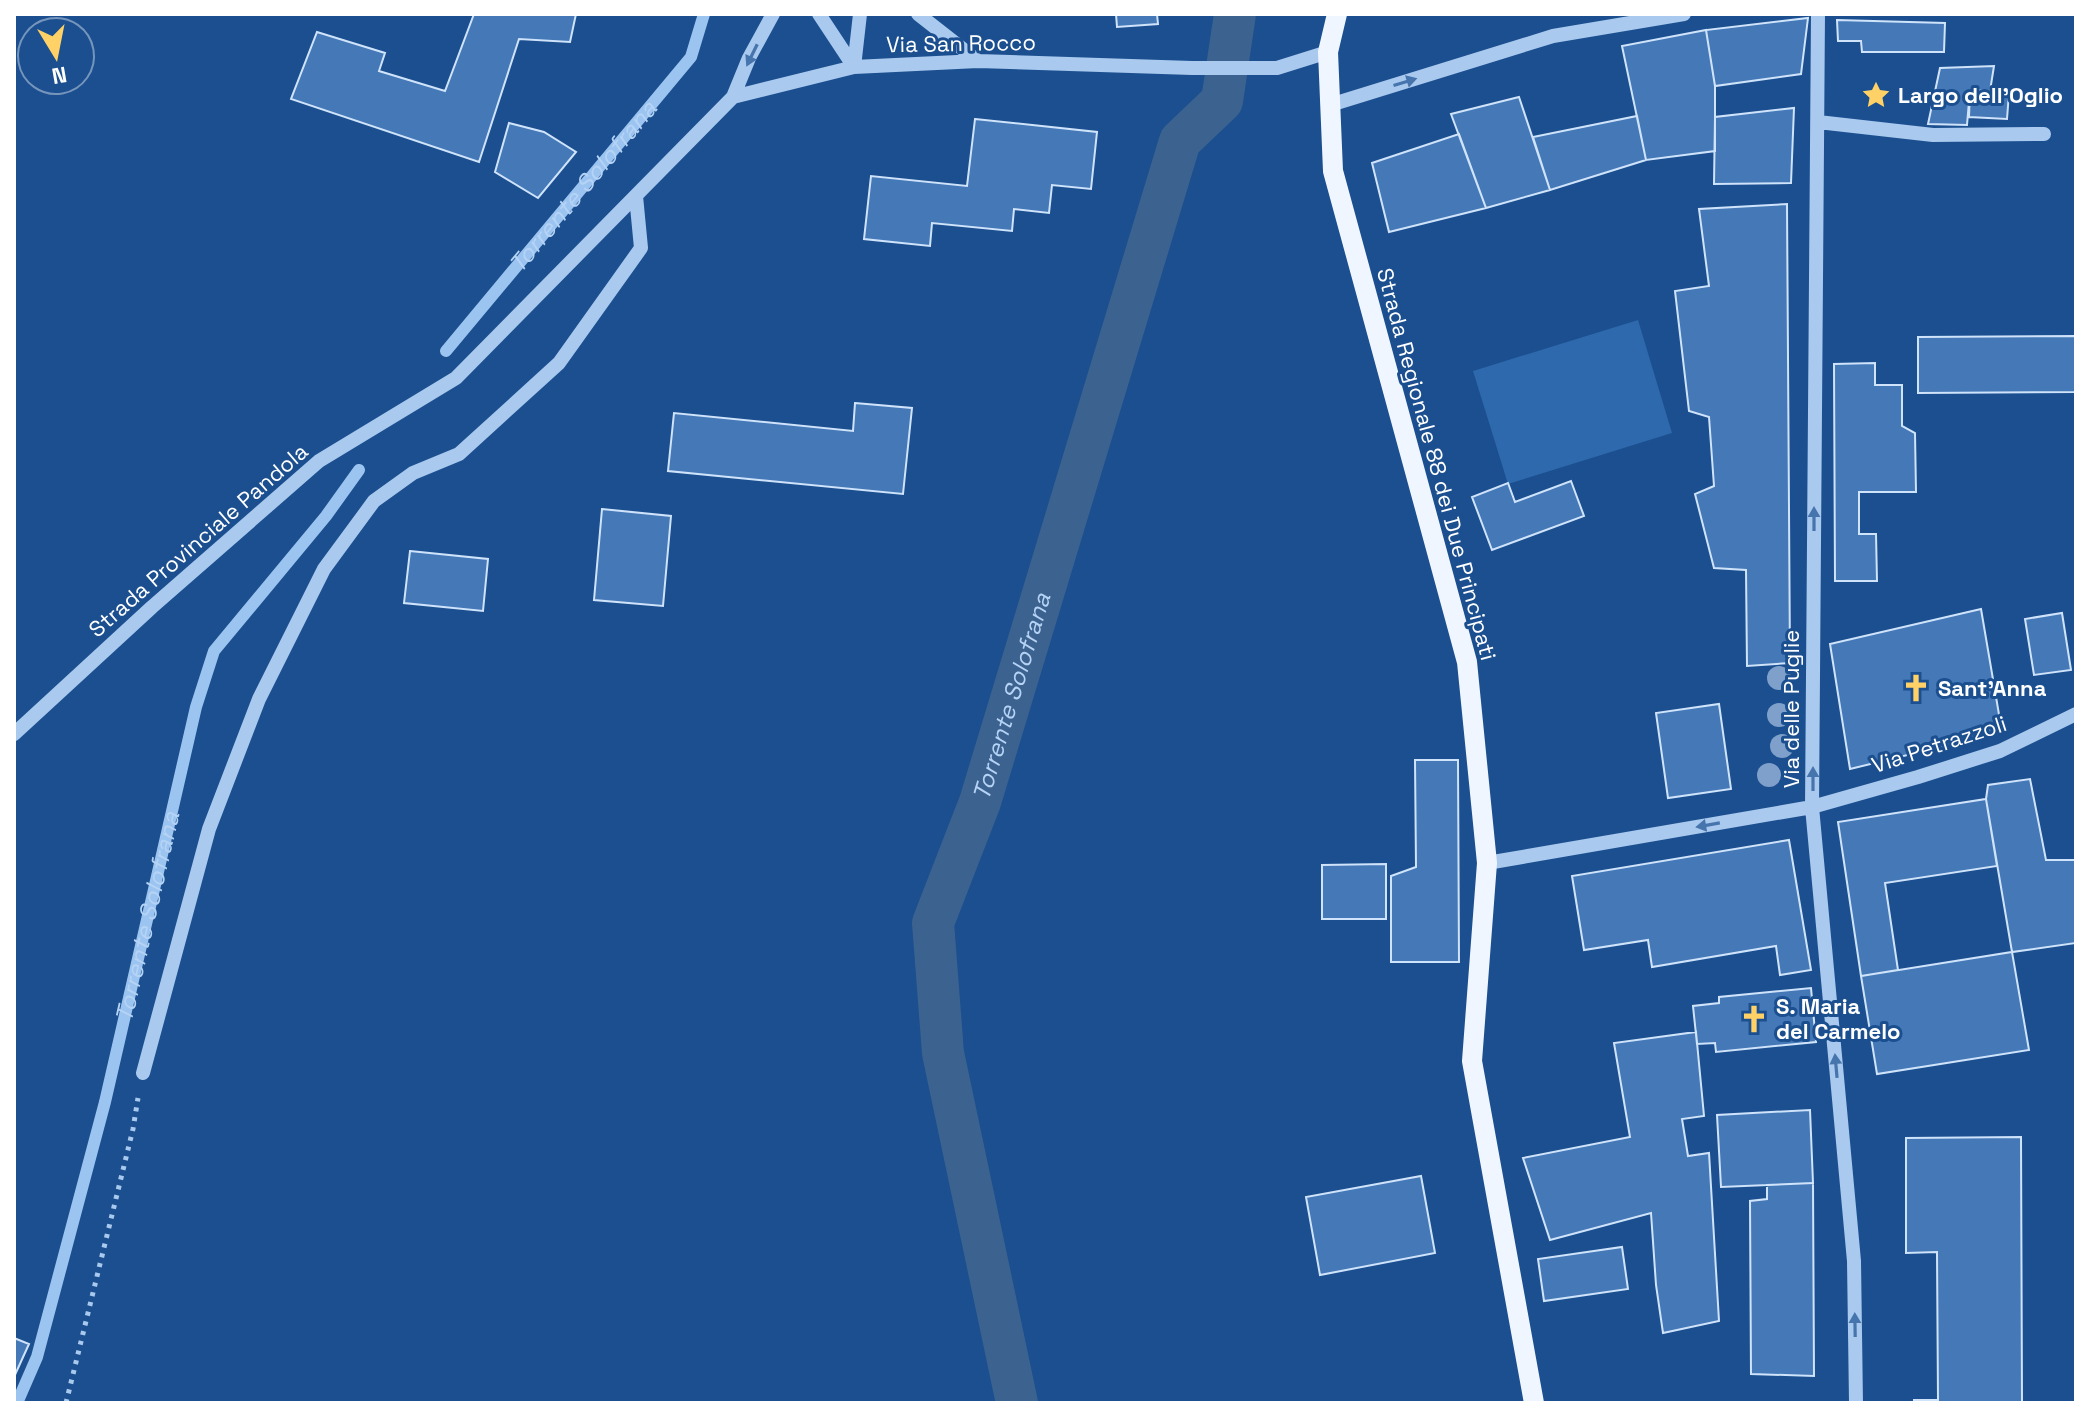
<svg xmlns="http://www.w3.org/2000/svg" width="2090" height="1417" font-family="'Space Grotesk',sans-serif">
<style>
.green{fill:#2e69ad}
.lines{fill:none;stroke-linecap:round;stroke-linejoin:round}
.stream{stroke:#9cc4f0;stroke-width:12}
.canal{stroke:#3c6290;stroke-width:42}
.building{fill:#4478b7;stroke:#cfe3fa;stroke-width:2}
.path{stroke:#a9c9ee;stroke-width:5;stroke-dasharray:4 6;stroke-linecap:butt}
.minor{stroke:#a9c9ee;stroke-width:14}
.major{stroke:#f0f6ff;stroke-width:20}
.tree{fill:#7ea0ca}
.oneway{fill:#4674ac}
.labels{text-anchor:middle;stroke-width:6;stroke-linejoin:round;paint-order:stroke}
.street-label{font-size:22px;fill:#fff;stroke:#1b4f8f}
.poi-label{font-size:22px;font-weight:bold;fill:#fff;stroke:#1b4f8f;text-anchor:start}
.water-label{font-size:24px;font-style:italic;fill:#b5d3f5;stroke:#1b4f8f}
</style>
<rect width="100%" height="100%" fill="#1b4f8f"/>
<!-- green -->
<path class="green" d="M1638 320 1672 433 1508 484 1473 371Z"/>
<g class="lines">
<!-- stream -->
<g class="stream">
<path id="s1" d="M446 351 691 57 704 14"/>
<path id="s2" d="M17 1403 37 1357 105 1102 196 707 214 651 326 516 359 470"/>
</g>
<!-- canal -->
<path class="canal" id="s3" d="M1017 1403 943 1053 933 923 980 802 1180 141 1222 101 1235 14"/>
</g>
<!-- building -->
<path class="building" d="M474 14H576L570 42 519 39 479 162 291 99 317 32 385 53 379 71 445 91Z
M1116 14H1157L1158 24 1117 27Z
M1808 18 1801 74 1715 86 1706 30Z
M1837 20 1945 23 1944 52H1862L1861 41H1838Z
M1706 30 1715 86V151L1646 160 1622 46Z
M1994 66 1990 91 1970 90 1967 125 1928 124 1940 68Z
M1970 90 2009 93 2007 119 1969 117Z
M1519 97 1550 190 1486 208 1451 114Z
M1794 108 1791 183 1714 184 1715 117Z
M1637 116 1646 160 1550 190 1533 137Z
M975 119 1097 132 1091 189 1052 185 1049 213 1014 209 1012 231 932 223 930 246 864 239 871 176 967 186Z
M509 123 544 132 576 152 538 198 495 172Z
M1459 134 1486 208 1389 232 1372 163Z
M1787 204 1790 663 1747 666 1746 570 1714 568 1695 494 1714 486 1709 417 1689 411 1675 291 1709 286 1699 209Z
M2076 336V392L1918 393V337Z
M1875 363V385H1902V426L1915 433 1916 492H1859V534H1876L1877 581H1835L1834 364Z
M855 403 912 408 903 494 668 471 674 413 853 431Z
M1571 481 1584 516 1492 550 1472 497 1508 483 1515 502Z
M602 509 671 516 663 606 594 600Z
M410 551 488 559 483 611 404 603Z
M1981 609 2002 732 1850 769 1830 644Z
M2062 613 2071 670 2034 675 2025 619Z
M1719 704 1731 789 1668 798 1656 713Z
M1415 760H1458L1459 962H1391V876L1416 867Z
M2030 779 2046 860H2076V943L2012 952 1986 799 1988 785Z
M1986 799 1997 866 1885 883 1898 970 1861 976 1838 822Z
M1789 840 1811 970 1780 975 1776 946 1652 967 1648 940 1584 950 1572 876Z
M1386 864V919H1322V865Z
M2012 952 2029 1050 1877 1074 1861 976Z
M1811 988 1816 1042 1716 1052 1715 1043 1697 1044 1693 1006 1719 1003V997Z
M1696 1032 1704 1116 1682 1119 1688 1156 1709 1153 1719 1321 1663 1333 1656 1285 1651 1213 1550 1240 1523 1158 1630 1137 1614 1043Z
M1810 1110 1813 1183 1721 1187 1717 1115Z
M2021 1137 2022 1403H1914V1400H1938L1937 1252 1906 1253V1138Z
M1421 1176 1435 1253 1320 1275 1306 1197Z
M1813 1183 1814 1376 1751 1374 1750 1201 1767 1199V1185Z
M1622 1247 1628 1289 1544 1301 1538 1259Z
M14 1338 29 1344 14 1377Z"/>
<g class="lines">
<!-- path -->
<path class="path" d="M66 1403 133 1129 138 1098"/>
<!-- minor -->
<path class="minor" d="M819 14 854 67
M918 14 978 61
M1818 14 1812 807 1854 1261 1856 1403
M854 67 860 14
M733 97 854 67 978 61 1192 68H1277L1328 52
M1330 105 1553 36 1684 14
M1818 122 1933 135 2044 134
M14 734 152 607 319 461 456 378 733 97 749 58 773 14
M1487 863 1812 807 1918 777 2000 751 2076 714
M143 1073 209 829 259 699 324 569 374 501 413 473 459 454 559 363 641 248 636 196"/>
<!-- major -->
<path class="major" d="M1337 14 1328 52 1333 171 1467 662 1487 863 1472 1061 1534 1403"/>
</g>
<!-- trees -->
<g class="tree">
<circle cx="1779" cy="678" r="12"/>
<circle cx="1779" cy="715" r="12"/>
<circle cx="1782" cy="746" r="12"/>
<circle cx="1769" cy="775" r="12"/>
</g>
<!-- one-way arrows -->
<defs><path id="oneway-solid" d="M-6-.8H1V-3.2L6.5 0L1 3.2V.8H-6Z" transform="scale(2)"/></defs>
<g class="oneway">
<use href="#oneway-solid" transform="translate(752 55) rotate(116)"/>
<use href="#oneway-solid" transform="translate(1405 82) rotate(-17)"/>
<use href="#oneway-solid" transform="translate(1814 519) rotate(-90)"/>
<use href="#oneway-solid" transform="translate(1813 779) rotate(-90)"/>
<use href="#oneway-solid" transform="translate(1708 825) rotate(170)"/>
<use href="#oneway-solid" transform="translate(1836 1066) rotate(-95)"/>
<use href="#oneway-solid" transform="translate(1855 1325) rotate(-91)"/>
</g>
<!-- icons -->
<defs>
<symbol id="sight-bare" viewBox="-9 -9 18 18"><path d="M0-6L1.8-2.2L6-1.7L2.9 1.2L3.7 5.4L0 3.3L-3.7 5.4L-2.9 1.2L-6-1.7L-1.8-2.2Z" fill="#ffd166" stroke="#1b4f8f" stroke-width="2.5" paint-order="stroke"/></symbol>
<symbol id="church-bare" viewBox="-9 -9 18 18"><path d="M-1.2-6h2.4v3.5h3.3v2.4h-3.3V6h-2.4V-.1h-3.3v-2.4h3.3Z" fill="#ffd166" stroke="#1b4f8f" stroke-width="2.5" paint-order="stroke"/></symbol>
</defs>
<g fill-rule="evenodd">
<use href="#sight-bare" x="1856" y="75" width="40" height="40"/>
<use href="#church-bare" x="1896" y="668" width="40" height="40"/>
<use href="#church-bare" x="1734" y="999" width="40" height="40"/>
</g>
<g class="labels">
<!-- street labels -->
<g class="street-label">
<text transform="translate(961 43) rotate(-1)" y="8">Via San Rocco</text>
<text transform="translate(1437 464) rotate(75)" y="8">Strada Regionale 88 dei Due Principati</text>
<text transform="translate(198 540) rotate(-41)" y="8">Strada Provinciale Pandola</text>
<text transform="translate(1791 709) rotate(-90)" y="8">Via delle Puglie</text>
<text transform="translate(1939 744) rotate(-18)" y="8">Via Petrazzoli</text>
</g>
<!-- poi labels -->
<g class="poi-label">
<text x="1898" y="103">Largo dell'Oglio</text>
<text x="1938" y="696">Sant'Anna</text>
<text x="1776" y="1014">S. Maria<tspan x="1776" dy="25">del Carmelo</tspan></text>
</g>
<!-- water labels -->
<g class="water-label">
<text dy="8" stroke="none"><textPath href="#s1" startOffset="214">Torrente Solofrana</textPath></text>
<text dy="8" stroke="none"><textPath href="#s3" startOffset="728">Torrente Solofrana</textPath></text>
<text dy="8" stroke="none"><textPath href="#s2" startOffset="504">Torrente Solofrana</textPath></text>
</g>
</g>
<!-- border -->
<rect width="2090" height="1417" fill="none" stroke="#ffffff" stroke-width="32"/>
<!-- north arrow -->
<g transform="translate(56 56) rotate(170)"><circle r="38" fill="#1b4f8f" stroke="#7695bc" stroke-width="2"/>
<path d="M0-6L14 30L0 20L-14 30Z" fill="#ffd166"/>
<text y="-12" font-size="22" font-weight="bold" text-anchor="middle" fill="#ffffff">N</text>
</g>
</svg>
